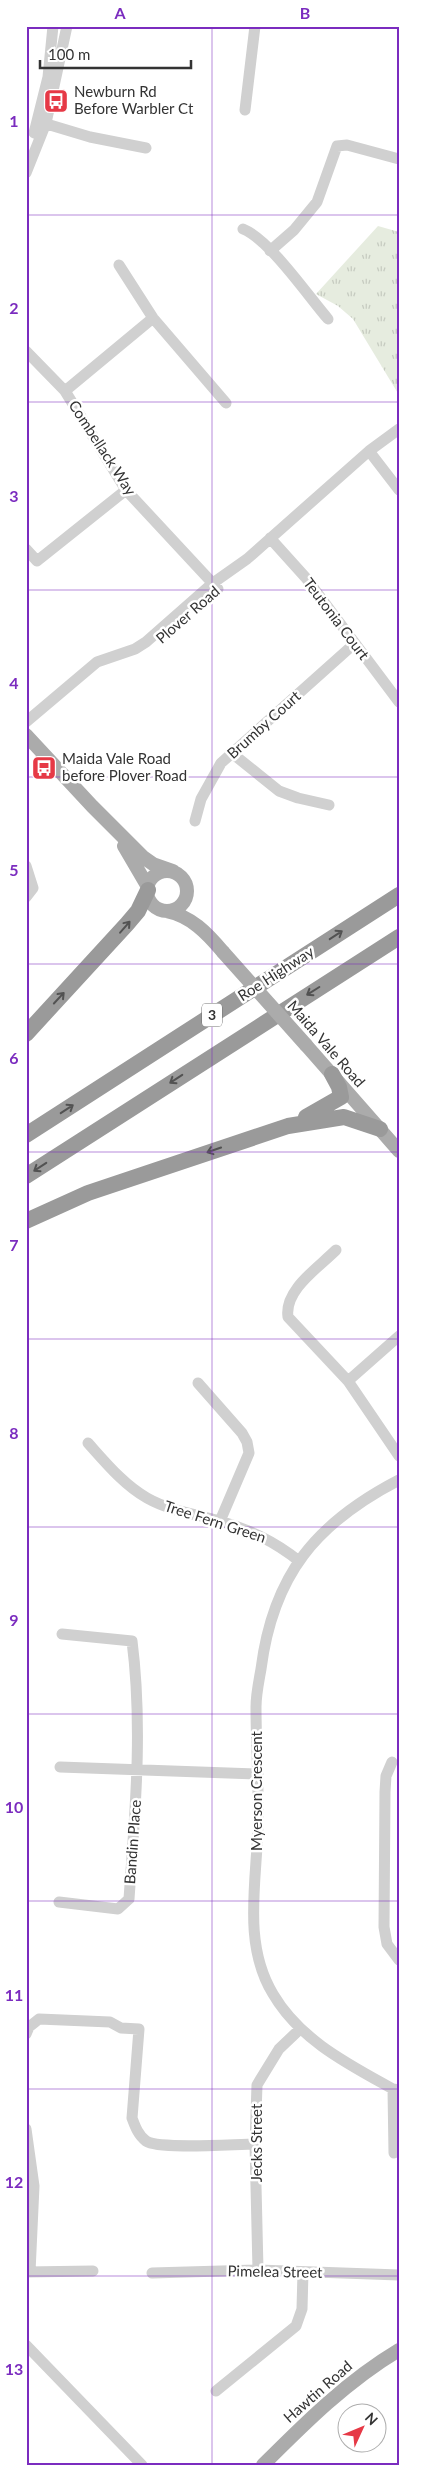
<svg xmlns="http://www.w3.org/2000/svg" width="425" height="2491" font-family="Lato,sans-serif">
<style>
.park{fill:url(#park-tufts)}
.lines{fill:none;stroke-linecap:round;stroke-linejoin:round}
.minor{stroke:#d0d0d0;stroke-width:11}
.major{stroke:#ababab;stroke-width:14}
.highway{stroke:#9a9a9a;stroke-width:16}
.major-bridge{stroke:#ababab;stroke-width:14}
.oneway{stroke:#525252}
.grid{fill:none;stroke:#7b2cbf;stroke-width:1;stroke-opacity:0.55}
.labels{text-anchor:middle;stroke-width:5;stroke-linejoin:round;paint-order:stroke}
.shield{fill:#fff;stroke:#707070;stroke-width:1}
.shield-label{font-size:14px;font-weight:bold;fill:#333}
.poi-label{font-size:15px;fill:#333;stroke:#fff;text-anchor:start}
.street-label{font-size:15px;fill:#333;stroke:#fff}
.neatline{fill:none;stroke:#7b2cbf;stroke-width:2}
.grid-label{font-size:16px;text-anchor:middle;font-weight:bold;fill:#7b2cbf}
</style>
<defs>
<pattern id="park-tufts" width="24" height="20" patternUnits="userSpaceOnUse" patternTransform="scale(1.25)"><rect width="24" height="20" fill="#e6ecdf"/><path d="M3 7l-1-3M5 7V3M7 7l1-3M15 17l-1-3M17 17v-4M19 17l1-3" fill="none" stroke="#c6cbc0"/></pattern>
</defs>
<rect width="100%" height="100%" fill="#fff"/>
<!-- park -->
<path class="park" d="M378 226 399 232V395L353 319 338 306 316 294Z"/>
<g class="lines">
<!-- minor -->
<path class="minor" d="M245 110 255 26
M40 122 90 137 146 148
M34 133 48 77 53 26
M26 173 46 123 67 26
M243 229C270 240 308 296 328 319
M270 251 294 230 317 202 337 146 347 145 399 159
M119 265 153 318 226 403
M26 351 65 391 126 490 218 589
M65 391 153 318
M369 451 399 490
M270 538 306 578 399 702
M26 549 37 561 126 490
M26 722 97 662 135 649 146 642 213 583 247 559 369 451 399 429
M233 754 279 791 298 798 329 805
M195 821 201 799 221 763 354 644
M26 866 33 888 26 897
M336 1250C318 1268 284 1290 288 1317L348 1381 399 1456
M348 1381 399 1336
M198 1383 242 1433 247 1442 249 1453 220 1521
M88 1443C106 1463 124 1485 147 1498 170 1511 196 1514 220 1521 250 1530 274 1541 299 1561
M399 1480C316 1523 273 1575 261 1669 259 1681 256 1694 256 1707 256 1746 259 1785 258 1824 257 1881 242 1943 273 1994 300 2040 348 2064 393 2089L399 2090
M392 1762 386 1776 385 1792 384 1927 387 1944 399 1960
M60 1767 258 1774
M59 1902 118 1909 129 1899C135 1813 143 1727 132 1641L62 1634
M26 2034 29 2027 39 2019 110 2022 121 2028 139 2029 132 2118C135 2126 138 2135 146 2141 160 2150 235 2144 255 2144
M393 2089 394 2153
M26 2129 34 2186 30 2272
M258 2270 255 2144 257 2085 279 2049 299 2030
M26 2272 93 2271
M152 2273 258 2270 399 2275
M26 2345 142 2465
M216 2391 296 2326 302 2309 303 2272"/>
<!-- major -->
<path class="major" d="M26 735 92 806 143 857 153 864 173 871
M124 846 148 887
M147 891a20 20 0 1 1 40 0a20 20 0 1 1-40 0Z
M166 911C191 916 207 933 223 952
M306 1045 399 1151
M263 2465C305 2423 347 2381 399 2350"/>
<!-- highway -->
<path class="highway" d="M26 1034 127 924 138 911 148 890
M306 1117 341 1097 339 1087 332 1074
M26 1135 399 895
M26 1176 399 937
M26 1221 88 1193 288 1126 344 1117 380 1129"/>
<!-- major-bridge -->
<path class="major-bridge" d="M223 952 306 1045"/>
</g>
<!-- one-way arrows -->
<defs><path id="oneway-shaft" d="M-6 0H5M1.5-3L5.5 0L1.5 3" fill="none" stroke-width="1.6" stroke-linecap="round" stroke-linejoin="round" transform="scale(1.25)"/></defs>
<g class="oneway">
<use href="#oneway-shaft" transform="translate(125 927) rotate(-49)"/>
<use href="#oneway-shaft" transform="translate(336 935) rotate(-33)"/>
<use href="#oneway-shaft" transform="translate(313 991) rotate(148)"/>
<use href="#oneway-shaft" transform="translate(59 998) rotate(-47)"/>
<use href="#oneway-shaft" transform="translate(176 1079) rotate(147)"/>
<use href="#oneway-shaft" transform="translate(67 1109) rotate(-33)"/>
<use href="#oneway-shaft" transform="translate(214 1150) rotate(161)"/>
<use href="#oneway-shaft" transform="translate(40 1167) rotate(147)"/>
</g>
<!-- grid -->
<path class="grid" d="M212 26V2465M26 215H399M26 402H399M26 590H399M26 777H399M26 964H399M26 1152H399M26 1339H399M26 1527H399M26 1714H399M26 1901H399M26 2089H399M26 2276H399"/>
<!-- icons -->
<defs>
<symbol id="bus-square" viewBox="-11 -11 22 22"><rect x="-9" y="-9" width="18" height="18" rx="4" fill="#e63946" stroke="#fff"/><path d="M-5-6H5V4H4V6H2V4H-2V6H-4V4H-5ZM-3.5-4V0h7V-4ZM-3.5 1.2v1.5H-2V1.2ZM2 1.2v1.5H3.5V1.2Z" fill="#fff"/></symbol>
</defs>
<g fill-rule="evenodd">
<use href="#bus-square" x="42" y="87" width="28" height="28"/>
<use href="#bus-square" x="30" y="754" width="28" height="28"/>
</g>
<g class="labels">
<!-- shield labels -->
<rect class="shield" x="202" y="1003.5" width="20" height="23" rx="4"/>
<g class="shield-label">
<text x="212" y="1020">3</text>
</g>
<!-- poi labels -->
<g class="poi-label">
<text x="74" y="97">Newburn Rd<tspan x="74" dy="17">Before Warbler Ct</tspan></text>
<text x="62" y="764">Maida Vale Road<tspan x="62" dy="17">before Plover Road</tspan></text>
</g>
<!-- street labels -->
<g class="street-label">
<text transform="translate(102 448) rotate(57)" y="5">Combellack Way</text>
<text transform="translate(188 615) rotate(-41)" y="5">Plover Road</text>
<text transform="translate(336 619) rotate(53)" y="5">Teutonia Court</text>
<text transform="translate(264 725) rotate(-42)" y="5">Brumby Court</text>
<text transform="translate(276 974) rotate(-33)" y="5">Roe Highway</text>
<text transform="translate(326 1044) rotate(49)" y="5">Maida Vale Road</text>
<text transform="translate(215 1522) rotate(18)" y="5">Tree Fern Green</text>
<text transform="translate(257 1791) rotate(-90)" y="5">Myerson Crescent</text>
<text transform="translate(133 1842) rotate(-86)" y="5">Bandin Place</text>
<text transform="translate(257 2143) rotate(-90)" y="5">Jecks Street</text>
<text transform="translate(275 2272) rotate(1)" y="5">Pimelea Street</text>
<text transform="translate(318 2392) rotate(-41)" y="5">Hawtin Road</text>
</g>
</g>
<!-- border -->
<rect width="425" height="2491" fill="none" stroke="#ffffff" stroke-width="55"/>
<!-- north arrow -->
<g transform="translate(362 2428) rotate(46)"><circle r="24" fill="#ffffff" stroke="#adadad"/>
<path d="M0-4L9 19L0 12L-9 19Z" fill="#e63946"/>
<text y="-8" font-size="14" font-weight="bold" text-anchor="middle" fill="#333333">N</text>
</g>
<!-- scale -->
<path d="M40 60v8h151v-8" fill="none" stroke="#333333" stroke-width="2.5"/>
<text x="48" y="60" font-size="15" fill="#333333" stroke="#ffffff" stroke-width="4" paint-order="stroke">100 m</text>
<rect x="28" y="28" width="370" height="2436" class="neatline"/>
<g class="grid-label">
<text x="120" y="19">A</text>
<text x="305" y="19">B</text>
<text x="14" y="127">1</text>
<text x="14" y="314">2</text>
<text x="14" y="502">3</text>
<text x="14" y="689">4</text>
<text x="14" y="876">5</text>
<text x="14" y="1064">6</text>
<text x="14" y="1251">7</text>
<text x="14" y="1439">8</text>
<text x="14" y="1626">9</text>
<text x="14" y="1813">10</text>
<text x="14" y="2001">11</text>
<text x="14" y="2188">12</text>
<text x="14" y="2375">13</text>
</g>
</svg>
